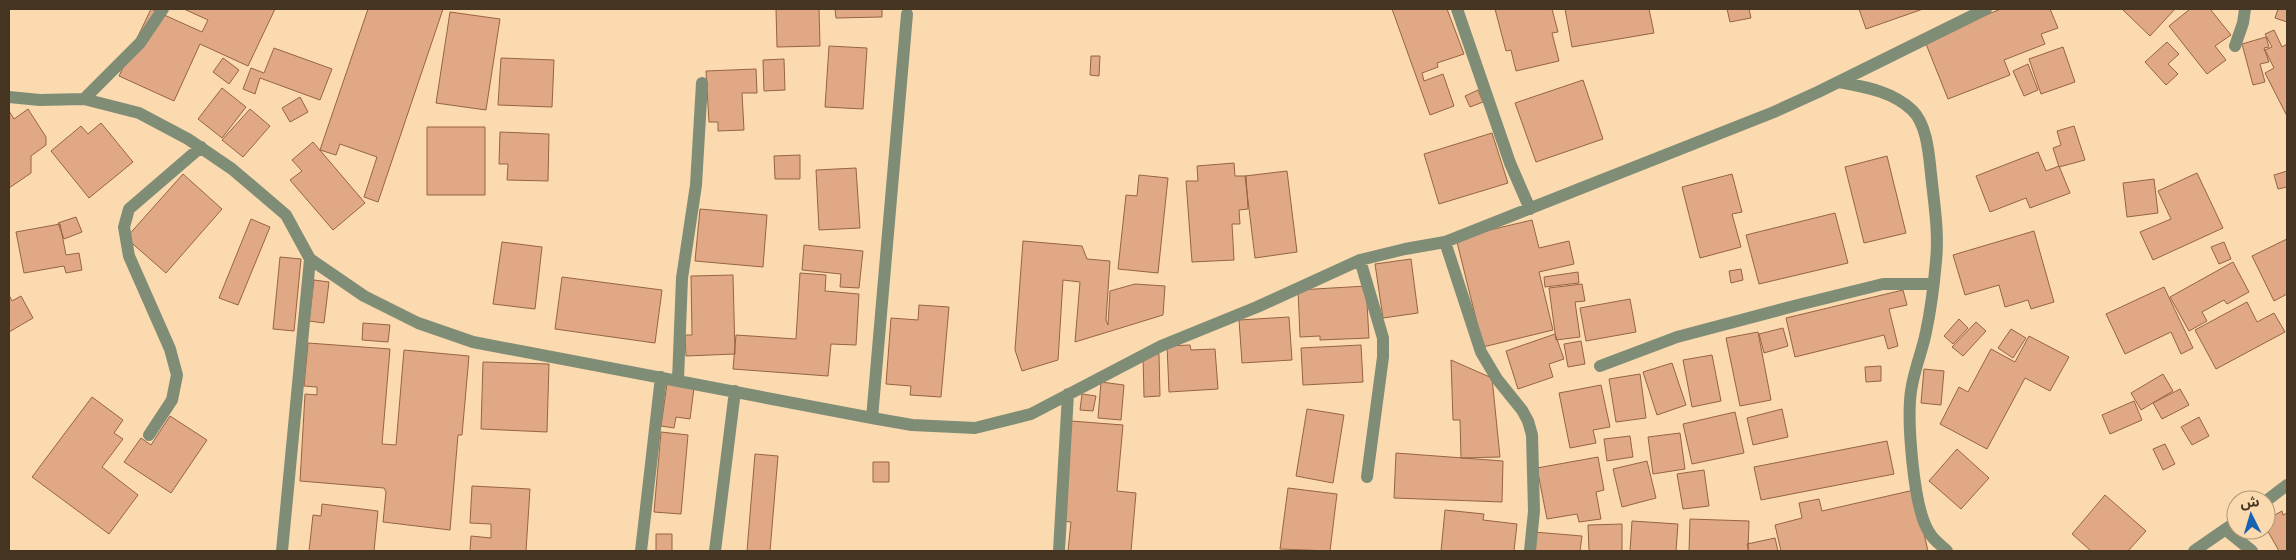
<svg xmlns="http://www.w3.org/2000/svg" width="2296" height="560" font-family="'Source Sans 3','Noto Sans Arabic',sans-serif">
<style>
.building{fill:#e0a884;stroke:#976443}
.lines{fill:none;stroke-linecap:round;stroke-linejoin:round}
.minor{stroke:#7f8d76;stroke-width:12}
</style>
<rect width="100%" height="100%" fill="#fbdab0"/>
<!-- building -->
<path class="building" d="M151 9 202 32 208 20 184 9H275L248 66 200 44 174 101 119 76Z
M368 9H443L378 202 364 197 377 157 340 144 336 155 320 150Z
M776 9H819L820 46 777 47Z
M835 9H882V17L836 18Z
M1392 9H1447L1464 54 1437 63 1438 67 1422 73 1424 81 1443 74 1454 106 1430 115Z
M1495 9H1552L1558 32 1552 33 1559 61 1516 71 1511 50 1506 51Z
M1565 9H1649L1654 33 1572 47Z
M1727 9H1749L1751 18 1730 22Z
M1859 9H1923L1866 29Z
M2001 9H2050L2058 28 2041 34 2045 44 2004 60 2010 75 1948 99 1924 39Z
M2125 9H2175L2150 36 2123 10Z
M2190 9H2210L2231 35 2215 46 2226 60 2207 74 2169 26Z
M2278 9H2287V22L2275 18Z
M450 12 500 19 486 110 436 103Z
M2274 30 2282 47 2287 44V116L2265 73 2274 68 2265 50 2272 47 2265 34Z
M2266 37 2269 47 2264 48 2269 62 2260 64 2265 82 2253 85 2242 44Z
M2167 42 2179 54 2168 64 2178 74 2166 85 2145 62Z
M829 46 867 48 863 109 825 107Z
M2063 47 2075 82 2041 94 2029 59Z
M274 48 332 69 320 100 260 78 255 94 243 89 251 68 264 73Z
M1091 56H1100L1099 76 1090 75Z
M223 58 239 70 229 84 213 72Z
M501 58 554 60 552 107 498 105Z
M784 59 785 90 764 91 763 60Z
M2028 64 2038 90 2024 96 2013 71Z
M756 69 757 93H742L744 130 718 131V122H709L706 71Z
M1583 80 1603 139 1536 162 1515 103Z
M222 88 246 107 222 138 198 119Z
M1478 90 1483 102 1470 107 1465 96Z
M300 97 308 112 290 122 282 108Z
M28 109 46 137V145L31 156V173L9 188V111L14 119Z
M250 109 270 126 243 157 222 140Z
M101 123 133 162 89 198 51 151 81 126 88 134Z
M2074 126 2085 160 2059 167 2053 148 2061 145 2057 131Z
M427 127H485V195H427Z
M500 132 549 134 548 181 507 180 508 164H499Z
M1492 133 1508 183 1439 204 1424 154Z
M313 142 365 203 333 230 290 180 302 171 292 160Z
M2038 152 2046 171 2059 166 2070 193 2030 208 2026 198 1990 212 1976 176Z
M800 155V179H775L774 156Z
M1887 156 1906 233 1864 243 1845 167Z
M1234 163 1235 176H1246L1248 209 1239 210 1240 224H1232L1234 260 1192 262 1186 181H1198L1197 166Z
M856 168 860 228 819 230 816 170Z
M1287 171 1297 252 1255 258 1245 176Z
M2287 171V187L2278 189 2274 175Z
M2197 173 2223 228 2153 260 2140 232 2171 219 2158 191Z
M183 174 222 209 166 273 126 238Z
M1732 174 1742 212 1732 214 1741 247 1700 258 1682 187Z
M1139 175 1168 178 1158 273 1118 269 1126 195 1137 196Z
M2154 179 2158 213 2127 217 2123 183Z
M700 209 767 215 763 267 695 261Z
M1835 213 1848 263 1759 284 1746 235Z
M76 217 82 232 64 239 58 223Z
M251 219 270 227 238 305 219 298Z
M1532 220 1539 248 1569 241 1574 264 1539 272 1553 330 1483 347 1456 238Z
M60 224 66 255 79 253 82 270 66 273 64 266 24 273 16 232Z
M2034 231 2054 302 2031 309 2028 300 2005 307 1999 285 1965 295 1953 255Z
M2287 239V294L2274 301 2252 256Z
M1023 241 1082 246 1087 259 1110 261 1106 320 1108 325 1110 291 1135 284 1165 286 1163 315 1075 342 1080 282 1063 280 1058 360 1022 371 1015 350Z
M502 242 542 247 535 309 493 304Z
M2224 242 2231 259 2219 264 2211 247Z
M804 245 863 251 859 288 840 287 841 274 802 270Z
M280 257 301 259 294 331 273 329Z
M1411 259 1418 313 1383 318 1375 264Z
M2233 262 2249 292 2227 304 2224 300 2202 312 2207 321 2189 331 2170 297Z
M1741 269 1743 280 1731 283 1729 271Z
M1578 272 1579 283 1545 287 1544 277Z
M800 273 826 275 825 291 859 294 856 345 831 344 828 376 733 369 736 335 796 339Z
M733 275 735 354 686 356 685 335H692L691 276Z
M562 277 662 290 655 343 555 329Z
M314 280 329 282 324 323 309 321Z
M1582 284 1585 301 1575 302 1580 337 1556 340 1549 288Z
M1366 286 1369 338 1320 340V336L1300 337 1298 290Z
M2164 287 2193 348 2181 354 2171 332 2125 354 2106 314Z
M1903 290 1907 305 1889 309 1898 346 1888 349 1884 335 1795 357 1786 318Z
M9 295 12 301 21 296 33 318 9 332Z
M1630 299 1636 332 1586 341 1580 308Z
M2247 302 2257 322 2274 313 2285 332 2216 369 2195 330Z
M919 305 949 307 941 397 910 395 911 386 886 384 891 318 918 320Z
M1289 317 1292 360 1242 363 1239 320Z
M1959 319 1968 328 1953 344 1944 336Z
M1976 322 1986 331 1963 356 1952 347Z
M363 323 390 325 388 342 362 340Z
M1783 328 1788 346 1764 353 1759 334Z
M2011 329 2026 338 2013 358 1998 348Z
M1758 332 1771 400 1740 406 1726 338Z
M1555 334 1564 359 1549 364 1553 377 1518 389 1506 351Z
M2029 336 2069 357 2050 391 2025 378 1987 449 1940 424 1959 387 1968 392 1991 349 2015 362Z
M1581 341 1585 364 1568 367 1564 344Z
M308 343 390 349 382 444 396 445 404 350 469 356 462 435H458L450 530 383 522 386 492 384 488 300 481 305 394 317 395V387L304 386Z
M1190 345 1191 350 1215 349 1218 389 1169 392 1167 346Z
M1361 345 1363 382 1303 385 1301 348Z
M1159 354 1160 396 1144 397 1143 355Z
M1712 355 1721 401 1692 407 1683 360Z
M1451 360 1492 378 1500 457 1461 458 1460 420H1453Z
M483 362 549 364 547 432 481 429Z
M1672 363 1686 405 1657 415 1643 372Z
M1881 366V381L1866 382 1865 367Z
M1924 369 1944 371 1941 405 1921 403Z
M1640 374 1646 418 1616 422 1609 379Z
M2163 374 2173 391 2141 410 2131 393Z
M1101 382 1124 385 1121 420 1098 418Z
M667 384 694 388 690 419 676 417 674 428 661 426Z
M1601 385 1610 427 1593 430 1596 443 1570 448 1559 393Z
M2180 389 2189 405 2162 419 2153 403Z
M1082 394 1096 396 1093 411 1080 410Z
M92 397 123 420 114 433 123 439 102 467 138 495 109 534 32 477Z
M2134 401 2142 420 2110 434 2102 415Z
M1307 409 1344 415 1333 483 1296 476Z
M1782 409 1788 437 1753 445 1747 418Z
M1735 412 1744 453 1692 464 1683 424Z
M170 416 207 440 171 493 124 462 141 438 151 445Z
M2199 417 2209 436 2192 445 2181 427Z
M1071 421 1123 425 1117 491 1136 493 1131 551H1068L1071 522 1061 521Z
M661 432 688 435 681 514 654 512Z
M1680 433 1685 469 1653 474 1648 437Z
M1630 436 1633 457 1607 461 1604 439Z
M1887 441 1894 474 1761 500 1754 467Z
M2165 444 2175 464 2163 470 2153 449Z
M1957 449 1989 478 1961 509 1929 481Z
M1396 453 1503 461 1502 502 1394 498Z
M755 454 778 456 770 551H747Z
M1598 457 1604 490 1596 492 1601 519 1579 522 1577 514 1547 519 1537 468Z
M1647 461 1656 498 1622 507 1613 469Z
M873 462H889V482H873Z
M1704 470 1709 506 1683 509 1677 474Z
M472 486 530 489 526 551H470L471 536 491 538V524L470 523Z
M1288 488 1337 494 1330 551 1280 549Z
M1914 490 1928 551H1781L1775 525 1802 518 1799 503 1819 499 1822 511Z
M2105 495 2146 531 2128 551H2091L2072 534Z
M322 504 378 511 374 551H309L313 515 321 516Z
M1445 510 1484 514 1483 520 1517 524 1514 551H1441Z
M2282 511 2283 515 2287 513V551H2279L2266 528V520Z
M1690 519 1749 521 1748 551H1689Z
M1632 521 1678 524 1676 551H1630Z
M1622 524V551H1589L1588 525Z
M1534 532 1582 536 1580 551H1532Z
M656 534H672V551H656Z
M1775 538 1778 551H1749L1747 544Z"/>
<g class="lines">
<!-- minor -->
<path class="minor" d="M1457 9 1510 163 1530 209
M2235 46 2243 23 2245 9
M1839 82C1865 87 1892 91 1912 110 1927 124 1929 155 1931 174 1934 203 1939 232 1936 261 1934 284 1931 309 1926 332 1922 352 1914 370 1911 391 1907 419 1913 508 1929 532 1933 540 1941 545 1947 551
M9 97 40 100 84 99 139 113 188 139 232 169 286 215 310 259 364 296 418 323 473 342 872 418 912 425 975 428 1031 414 1161 346 1257 307 1360 260 1405 249 1445 242 1774 112 1818 92 1986 9
M84 99 140 43 163 9
M1445 242 1481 352 1497 379 1522 410 1528 421 1532 435 1534 511 1530 551
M1360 260 1383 338V357L1367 477
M1600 366 1677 337 1794 306 1883 284H1933
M678 380 682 278 696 185 702 83
M872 418 907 14
M149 435 172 400 177 375 170 349 129 256 124 227 129 209 201 147
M2266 501 2287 485
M2226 530 2252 551
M282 551 310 259
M641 551 661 377
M715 551 735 391
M1059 551 1068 394
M2194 551 2236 522"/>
</g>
<!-- border -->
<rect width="2296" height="560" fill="none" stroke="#453520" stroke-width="20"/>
<!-- north arrow -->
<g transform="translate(2251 515) rotate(355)"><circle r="24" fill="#fbdab0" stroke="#b29876"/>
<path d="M0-4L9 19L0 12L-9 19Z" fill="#1763b2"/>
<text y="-8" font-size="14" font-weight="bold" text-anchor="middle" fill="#453520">ش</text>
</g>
</svg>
